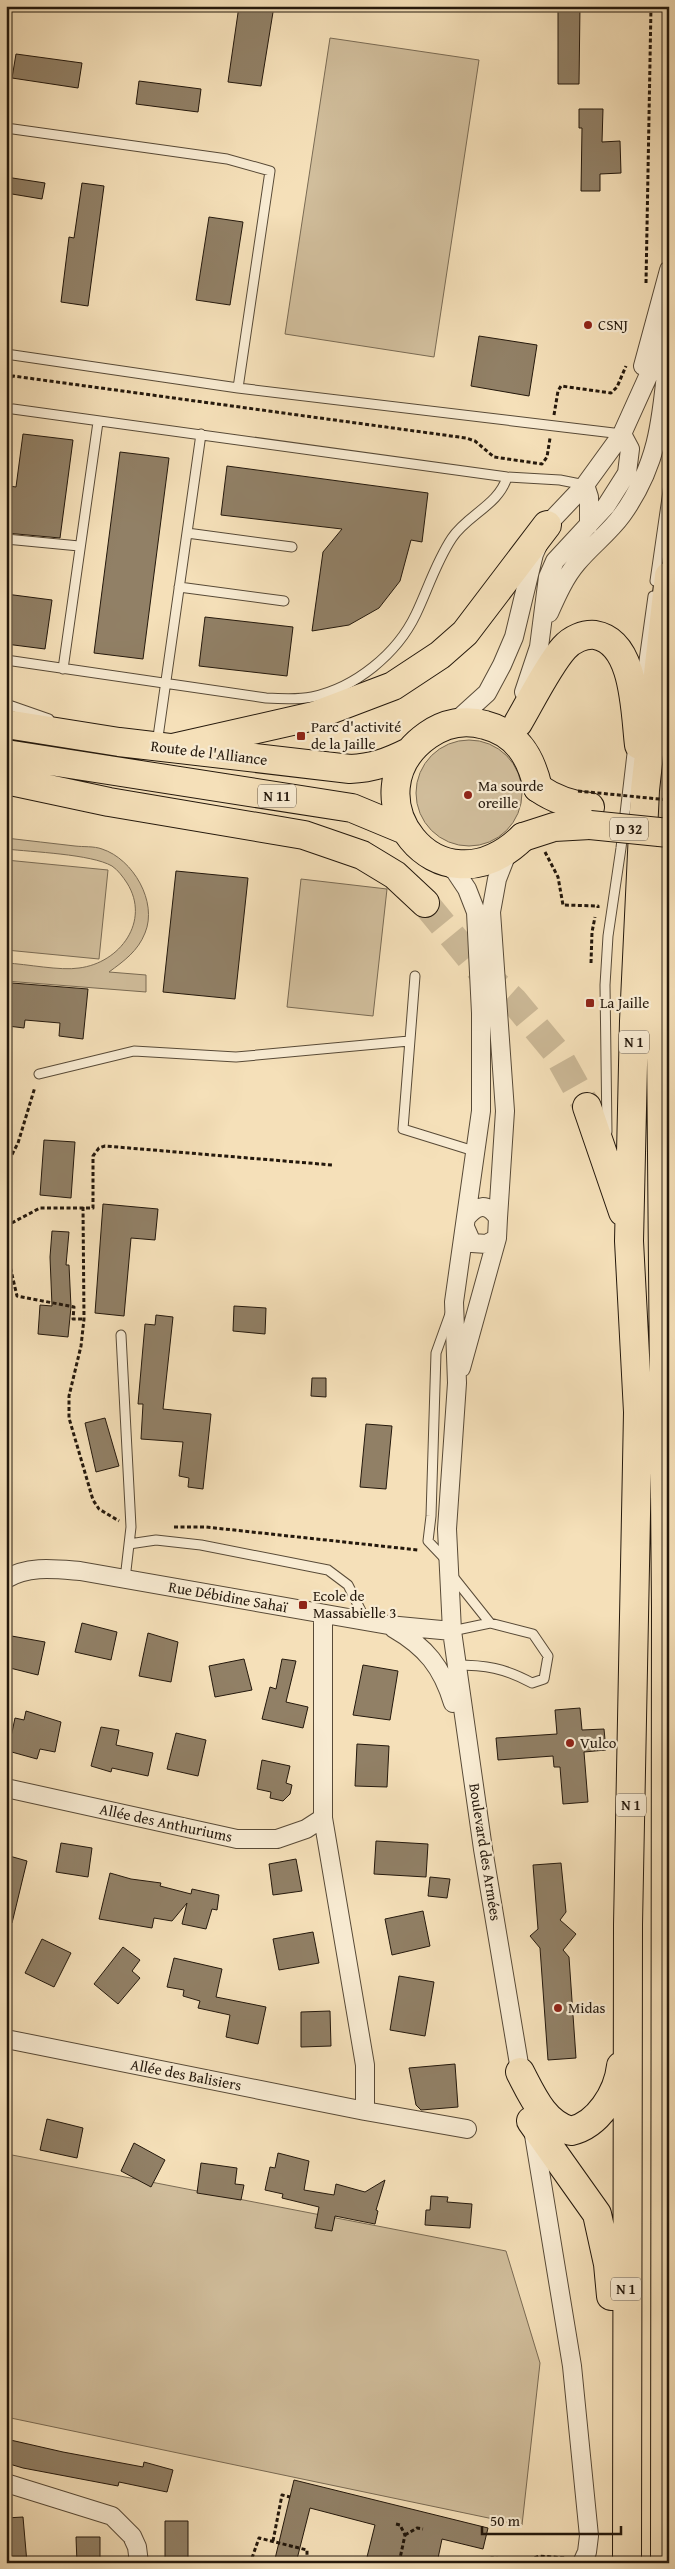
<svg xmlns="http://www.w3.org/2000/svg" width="675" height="2569" font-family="'Gentium Book Plus',serif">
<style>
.green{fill:#d1be9c;stroke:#7a6b54}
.building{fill:#918066;stroke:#24180c}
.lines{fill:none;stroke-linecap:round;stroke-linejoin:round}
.trunk-tunnel{stroke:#cbb896;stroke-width:28;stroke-dasharray:28 14;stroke-linecap:butt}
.service-casing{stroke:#584a37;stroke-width:11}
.minor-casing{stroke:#584a37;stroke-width:20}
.primary-casing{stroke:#24180c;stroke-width:30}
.trunk-casing{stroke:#24180c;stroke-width:30}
.path{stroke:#24180c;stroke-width:3;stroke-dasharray:4 2.5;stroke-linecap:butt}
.service{stroke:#f8ebd2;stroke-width:9}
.minor{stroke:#f8ebd2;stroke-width:18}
.primary{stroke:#f5e0b9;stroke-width:28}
.trunk{stroke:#f5e0b9;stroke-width:28}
.primary-bridge-casing{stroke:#24180c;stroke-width:30;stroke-linecap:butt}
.path-bridge{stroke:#24180c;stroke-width:3;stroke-dasharray:4 2.5;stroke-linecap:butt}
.primary-bridge{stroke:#f5e0b9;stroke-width:28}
.poi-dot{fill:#8f2418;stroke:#f8ebd2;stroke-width:2}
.labels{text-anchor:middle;stroke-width:4.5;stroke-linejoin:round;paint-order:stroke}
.shield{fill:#f8ebd2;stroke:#645747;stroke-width:1}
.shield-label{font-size:14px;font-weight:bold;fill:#24180c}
.poi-label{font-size:15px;fill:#24180c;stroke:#f8ebd2;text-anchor:start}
.street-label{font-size:15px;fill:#24180c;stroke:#f8ebd2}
</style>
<rect width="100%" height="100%" fill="#f5e0b9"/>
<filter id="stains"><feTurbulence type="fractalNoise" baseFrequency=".004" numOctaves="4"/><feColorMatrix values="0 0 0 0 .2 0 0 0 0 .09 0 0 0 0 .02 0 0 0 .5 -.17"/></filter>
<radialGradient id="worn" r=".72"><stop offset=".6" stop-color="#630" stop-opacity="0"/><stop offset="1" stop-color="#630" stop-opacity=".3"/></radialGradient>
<!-- green -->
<path class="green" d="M330 38 479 60 434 357 285 334Z
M669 650V730L653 963V846Z
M416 793a53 53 0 1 1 106 0a53 53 0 1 1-106 0Z
M6 838C29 841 52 843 75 846 83 847 94 846 102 849 133 859 158 902 145 933 138 951 124 961 109 972L146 975V992L6 981V963C27 964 60 971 79 968 120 963 151 921 127 883 123 877 118 870 112 866 91 854 32 852 6 849Z
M6 860 108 870 99 959 6 950Z
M301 879 387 889 373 1016 287 1007Z
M12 2155 506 2251 540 2363 522 2525 6 2417V2183Z"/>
<!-- building -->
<path class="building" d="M239 6H274L261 86 228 82Z
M558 6H580L579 84H558Z
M16 54 82 63 78 88 12 78Z
M139 81 201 89 198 112 136 104Z
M579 109H603L602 142 620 141 621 173 600 174V191H581L582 128H579Z
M6 177 45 183 42 199 6 193Z
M82 183 104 186 88 306 61 302 69 237 74 238Z
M209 217 243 222 230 305 196 300Z
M479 336 537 345 529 396 471 386Z
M23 434 73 440 60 538 6 533 9 486 16 487Z
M120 452 169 458 143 659 94 653Z
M227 466 428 493 422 542 411 540 400 581 379 608 349 625 312 631 323 552 342 529 221 515Z
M6 594 52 600 45 649 6 644Z
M205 617 293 627 287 676 199 666Z
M176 871 248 878 235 999 163 992Z
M12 983 88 989 83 1039 59 1036 60 1023 25 1020 24 1028 8 1026Z
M44 1140 75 1142 71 1198 40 1195Z
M103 1204 158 1209 155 1240 131 1238 124 1316 95 1313Z
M52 1231 69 1232 66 1265H69L71 1307 68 1337 38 1334 40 1305 52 1306 50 1257Z
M234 1306 266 1308 265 1334 233 1331Z
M156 1315 173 1317 163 1409 211 1414 203 1489 188 1487 189 1478 179 1476 183 1442 141 1439 143 1404H138L145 1324 155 1325Z
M312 1378H326V1397L311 1396Z
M105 1418 119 1466 96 1472 85 1423Z
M366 1424 392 1426 386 1489 360 1487Z
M82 1623 117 1632 111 1660 75 1652Z
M148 1633 178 1642 171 1682 139 1676Z
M6 1635 45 1642 38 1675 6 1667Z
M244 1659 252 1690 215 1697 209 1666Z
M282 1659 296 1661 286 1702 308 1707 303 1728 262 1719 270 1687 276 1689Z
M363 1665 398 1671 390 1720 353 1715Z
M580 1708 582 1730 604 1729 606 1750 584 1752 588 1802 563 1804 560 1767H554L553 1756 498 1760 496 1738 557 1734 555 1710Z
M26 1711 61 1722 55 1752 40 1749 37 1759 8 1751 15 1718 24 1720Z
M101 1727 119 1730 116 1745 153 1753 148 1776 112 1768 111 1772 91 1766Z
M176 1733 206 1740 198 1776 167 1769Z
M357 1744 389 1746 387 1787 355 1786Z
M262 1760 290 1766 286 1783 292 1785 290 1794 283 1801 270 1798 271 1792 257 1789Z
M376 1841 428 1844 426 1877 374 1874Z
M61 1843 92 1848 88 1877 56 1872Z
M6 1855 27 1861 12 1923 6 1922Z
M296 1859 302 1891 273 1895 269 1864Z
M561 1863 566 1912 560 1920 576 1934 563 1950 569 1957 576 2058 548 2060 540 1948 530 1936 538 1929 533 1865Z
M110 1873 131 1879 161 1883 160 1886 191 1894 192 1889 219 1895 217 1910 212 1909 206 1929 182 1924 187 1903 172 1921 154 1918 152 1928 99 1919Z
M430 1877 450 1879 447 1898 428 1896Z
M423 1911 430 1946 392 1955 385 1919Z
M313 1932 319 1963 279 1970 273 1939Z
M42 1939 71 1953 54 1987 25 1973Z
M123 1947 140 1960 132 1971 140 1978 118 2004 94 1984Z
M174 1958 222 1969 216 1997 266 2007 258 2044 226 2037 230 2015 198 2008 200 2001 183 1996 184 1990 167 1987Z
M399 1976 434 1982 425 2036 390 2030Z
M330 2011 331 2046 301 2047V2012Z
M455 2064 458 2107 421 2110 416 2105 409 2068Z
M47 2119 83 2128 77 2158 40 2150Z
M134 2143 165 2160 151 2187 121 2171Z
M278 2153 309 2161 304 2190 334 2195 336 2184 365 2192 385 2180 376 2210 378 2211 375 2224 335 2216 332 2231 315 2228 319 2207 282 2198 283 2194 265 2190 270 2167 275 2168Z
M201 2163 237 2168 235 2184 244 2185 241 2200 197 2193Z
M431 2196 448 2197 447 2202 472 2204 470 2228 425 2225 426 2210H430Z
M6 2439 63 2452 143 2467 144 2462 173 2470 167 2492 119 2482 118 2486 23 2468 6 2463Z
M294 2480 488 2528 483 2549 442 2539 437 2563H392L367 2557 375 2525 310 2508 296 2563H274Z
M23 2517 27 2563H6V2518Z
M165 2521H188V2563H165Z
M76 2537H100V2563H77Z"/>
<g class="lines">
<!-- trunk-tunnel -->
<path class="trunk-tunnel" d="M425 903 481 971 513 1000 557 1053 587 1107"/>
<defs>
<path id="service" d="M6 128 227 159 270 171 238 388
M6 354 238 388 622 434
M13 409 507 477 560 480 585 485
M187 533 292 547
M6 539 79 546
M655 581 669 484
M179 587 284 601
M6 660 266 698C281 699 297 700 312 697 355 688 397 654 416 614 428 589 436 562 452 538 467 515 499 505 507 477
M63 669 98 422
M641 682 653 596
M6 704 49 719
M157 744 201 434
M415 976 403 1129 474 1151
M39 1074 134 1051 236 1057 409 1041
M607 1132 605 985 608 936 621 848 633 745
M121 1335 131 1527 125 1579
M129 1544 156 1540 201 1545 328 1570 348 1585 366 1621
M447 1561 428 1541 431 1516 436 1353 450 1314
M451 1574 490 1623
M452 1631 490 1623 533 1634 548 1656 544 1679 532 1683C504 1668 486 1665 455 1665"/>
<path id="minor" d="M643 366 669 270
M585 485 589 497V525
M549 613C557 595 565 577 577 563 591 546 609 533 622 515 662 459 662 410 669 344
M524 692 539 647 548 577 555 561 606 506 627 473 630 449 622 434
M455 722 487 693 502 665 514 637 534 554 547 525 585 485 622 434 669 330
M443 862 455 871 467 889 476 912 481 1013V1111L454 1302 457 1383 447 1529 452 1631 483 1849 522 2082
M466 1218C477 1205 487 1202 498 1218
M465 1227 472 1243 487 1244 497 1238
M461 1368 497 1238 498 1218 505 1111 491 912 497 879 508 851
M6 1579C28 1565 56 1569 80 1571L388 1625 452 1631
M323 1614V1818L365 2065V2111
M393 1628C426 1647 442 1667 453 1703
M6 1788 237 1839H277L306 1829 323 1818
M6 2039 365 2111 467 2129
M533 2129 572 2366 589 2536 587 2552 582 2563
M6 2483 112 2516 132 2536 137 2547 139 2563"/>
<path id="primary" d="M538 788C554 799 570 805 590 807
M523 837 554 827 590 825"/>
<path id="trunk" d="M518 723C531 701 548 666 564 648 572 639 584 634 595 635 636 642 635 714 639 745
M6 724 119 742 350 769C373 768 389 762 409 752
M173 748 314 716 393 686 440 655 465 633 547 525
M6 754 352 808 405 830
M6 780 109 802 304 835 362 855 395 875 425 903
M523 837C437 920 345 793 428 735 445 723 465 719 485 725 517 733 531 757 538 788
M587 1107 623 1212
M520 2072C532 2095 544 2124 571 2131 598 2125 618 2093 621 2066
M531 2121 597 2214 608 2264 611 2296
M627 2563 628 1925 638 1412 629 1241 634 1021 645 790 669 576
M665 2563 666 1607 661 1040 669 853"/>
</defs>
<!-- service casing -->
<use href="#service" class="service-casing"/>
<!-- minor casing -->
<use href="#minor" class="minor-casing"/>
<!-- primary casing -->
<use href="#primary" class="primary-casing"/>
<!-- trunk casing -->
<use href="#trunk" class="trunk-casing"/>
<!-- path -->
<path class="path" d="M646 283 651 6
M6 381 13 376 466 438 475 441 494 457 542 464 547 457 550 438
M554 415 558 391 561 386 611 393 617 387 626 366
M545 852 558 877 563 905 598 906V908
M591 963 592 932 595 917
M6 1166 18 1143 35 1087
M83 1207 84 1319 81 1346 69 1396V1418L93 1500 99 1509 119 1521
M6 1226 40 1208H93V1156L99 1148 105 1146 332 1165
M6 1249 17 1296 74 1307 73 1319H84
M174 1527H206L418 1550
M396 2524 400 2525 405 2535 399 2563
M405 2535 417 2528 423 2529
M273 2541 282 2495 290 2497
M252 2558 259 2538 307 2550V2563
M471 2563 492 2558 528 2561 539 2556 566 2558"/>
<!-- service -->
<use href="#service" class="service"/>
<!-- minor -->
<use href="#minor" class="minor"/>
<!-- primary -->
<use href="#primary" class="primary"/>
<!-- trunk -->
<use href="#trunk" class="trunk"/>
<defs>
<path id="primary-bridge" d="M590 825 669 833"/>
</defs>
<!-- primary-bridge casing -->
<use href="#primary-bridge" class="primary-bridge-casing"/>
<!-- path-bridge -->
<path class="path-bridge" d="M578 791 669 800"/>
<!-- primary-bridge -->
<use href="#primary-bridge" class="primary-bridge"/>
</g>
<!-- markers -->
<g class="poi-dot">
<circle cx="588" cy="325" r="5"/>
<rect x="296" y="731" width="10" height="10" rx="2.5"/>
<circle cx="468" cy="795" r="5"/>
<rect x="585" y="998" width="10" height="10" rx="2.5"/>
<rect x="298" y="1600" width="10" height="10" rx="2.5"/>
<circle cx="570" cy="1743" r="5"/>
<circle cx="558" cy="2008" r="5"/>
</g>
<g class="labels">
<!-- shield labels -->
<g class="shield">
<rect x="258" y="784.5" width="38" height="23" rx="4"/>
<rect x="610" y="817.5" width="38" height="23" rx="4"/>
<rect x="619" y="1030.5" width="30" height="23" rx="4"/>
<rect x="616" y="1793.5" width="30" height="23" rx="4"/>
<rect x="611" y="2277.5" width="30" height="23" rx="4"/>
</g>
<g class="shield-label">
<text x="277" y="801">N 11</text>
<text x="629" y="834">D 32</text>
<text x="634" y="1047">N 1</text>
<text x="631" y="1810">N 1</text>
<text x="626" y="2294">N 1</text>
</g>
<!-- poi labels -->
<g class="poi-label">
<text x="598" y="330">CSNJ</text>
<text x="311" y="732">Parc d'activité<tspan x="311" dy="17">de la Jaille</tspan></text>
<text x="478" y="791">Ma sourde<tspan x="478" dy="17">oreille</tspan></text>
<text x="600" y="1008">La Jaille</text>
<text x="313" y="1601">Ecole de<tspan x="313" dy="17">Massabielle 3</tspan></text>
<text x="580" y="1748">Vulco</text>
<text x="568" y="2013">Midas</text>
</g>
<!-- street labels -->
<g class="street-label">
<text transform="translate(209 753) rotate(7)" y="5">Route de l'Alliance</text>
<text transform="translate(228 1597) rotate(10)" y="5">Rue Débidine Sahaï</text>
<text transform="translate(166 1823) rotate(12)" y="5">Allée des Anthuriums</text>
<text transform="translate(485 1852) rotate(81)" y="5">Boulevard des Armées</text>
<text transform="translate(186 2075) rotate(11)" y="5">Allée des Balisiers</text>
</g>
</g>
<!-- margin -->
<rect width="675" height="2569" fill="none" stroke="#f5e0b9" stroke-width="25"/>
<rect x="8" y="8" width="660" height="2554" fill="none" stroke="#24180c" stroke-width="2.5"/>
<rect x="12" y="12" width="650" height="2544" fill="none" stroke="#24180c"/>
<!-- scale -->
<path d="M482 2526v8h139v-8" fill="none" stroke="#24180c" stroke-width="2.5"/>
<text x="490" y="2526" font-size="15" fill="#24180c" stroke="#f8ebd2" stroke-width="4" paint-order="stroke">50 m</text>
<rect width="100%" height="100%" filter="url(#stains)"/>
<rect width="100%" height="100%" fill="url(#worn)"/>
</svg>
